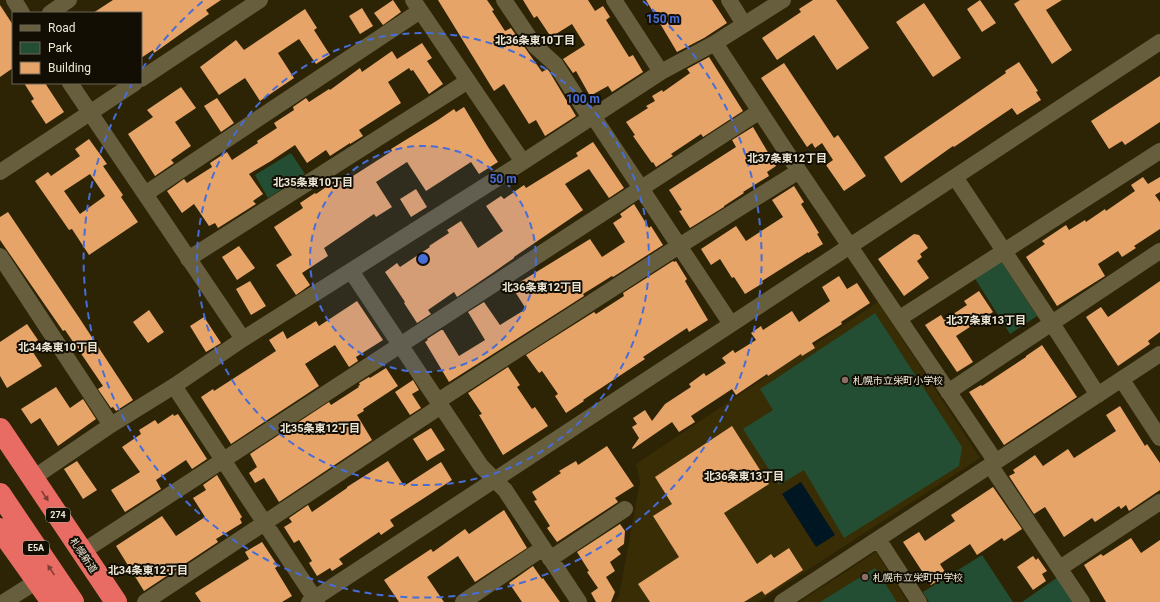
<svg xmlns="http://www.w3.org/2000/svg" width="1160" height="602" font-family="Roboto,'Noto Sans JP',sans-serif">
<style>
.built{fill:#382d04}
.green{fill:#244e33}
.water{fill:#001623}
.building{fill:#e7a469;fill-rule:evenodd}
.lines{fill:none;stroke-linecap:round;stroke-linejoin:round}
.street{stroke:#675e3e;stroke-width:16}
.highway{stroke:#e86c63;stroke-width:22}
.oneway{fill:#7d3d33}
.ring{fill:none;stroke:#476dd8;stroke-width:2;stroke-dasharray:7 5}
.education-dot{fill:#8d6e63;stroke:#120e03;stroke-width:1.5}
.labels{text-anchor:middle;stroke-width:4;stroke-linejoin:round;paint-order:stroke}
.shield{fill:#120e03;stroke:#aba697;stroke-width:1}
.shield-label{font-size:9px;font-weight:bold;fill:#ede7d6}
.poi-label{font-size:10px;fill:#ede7d6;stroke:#120e03;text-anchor:start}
.street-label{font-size:10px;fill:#ede7d6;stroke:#120e03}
.neighbourhood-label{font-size:11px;font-weight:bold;fill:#ede7d6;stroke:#120e03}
.centre{fill:#476dd8;stroke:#120e03;stroke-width:2}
.ring-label{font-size:12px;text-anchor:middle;font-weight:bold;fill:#476dd8;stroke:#120e03;stroke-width:4;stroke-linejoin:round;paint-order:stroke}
</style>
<rect width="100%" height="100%" fill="#2d2405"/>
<!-- built -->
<path class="built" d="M878 302 980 458 758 602H614L619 596 640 482 636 464Z
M876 552 908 602H799Z"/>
<!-- green -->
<path class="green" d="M291 153 305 174 268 198 255 175Z
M1001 261 1037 316 1010 334 974 277Z
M875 313 962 447 959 466 844 538 804 470 779 485 743 429 773 410 760 389Z
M982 555 1013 602H929L923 592Z
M875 568 897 602H820Z
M1058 577 1074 602H1022Z"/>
<!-- water -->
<path class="water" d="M801 482 835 535 816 547 782 494Z"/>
<!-- building -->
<path class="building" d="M113 0H221L206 10 209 14 189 28 154 53 153 50 141 58V13H93Z
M393 0 401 12 383 25 374 13Z
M438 0H487L494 10 492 11 505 31 511 28 542 72 547 69 549 71 576 116 545 136 536 120 529 124 504 84 494 91Z
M523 0H588L595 11 603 6 610 17 606 20 629 57 633 55 643 72 612 92 608 86 590 96 576 71 573 73 563 59 585 45 572 24 551 37 537 16 534 18Z
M646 0H712L727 23 704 38 677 52Z
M813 0H836L869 48 837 70 814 35 777 60 762 38 801 12 799 9Z
M980 0 996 23 982 32 967 9Z
M1020 0H1062L1046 10 1072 50 1052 64 1014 4Z
M924 3 961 58 933 77 896 22Z
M0 5 13 25V68L0 77Z
M362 8 373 26 360 34 349 16Z
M305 9 317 28 314 30 330 55 316 64 299 39 278 53 294 78 260 101 245 78 219 95 200 67 236 40 244 50Z
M422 43 432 58 427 61 443 84 429 94 413 70 411 71 409 68 388 82 401 103 359 130 363 136 350 144V143L330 156 326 150 307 163 295 145 271 161 249 174 263 194 253 201 256 204 218 228 215 223 209 226 194 204 182 213 167 191 184 179 187 183 212 167 210 163 227 152 232 160 258 143 257 141 277 128 274 123 294 110 293 107 306 98 309 102 329 89 330 90 360 68 362 72 392 51 397 59Z
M709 57 743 111 703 137 701 134 671 154 673 156 656 167 653 162 652 163 633 136 635 135 626 122 648 108 646 106 655 101 652 96 662 90 663 92 690 73 687 69Z
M1019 62 1038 91 1036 92 1041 100 1017 115 1012 108 954 147 953 146 901 183 884 157 1006 73 1005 71Z
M784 63 834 138 838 135 866 176 844 191 826 165 833 160 822 143 815 148 812 143 807 147 761 78Z
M1160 76V122L1125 145 1122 141 1109 149 1091 121Z
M24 83H45L64 112 46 124 31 101 34 99Z
M181 87 196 108 175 122 191 146 171 160 174 163 155 176 128 134 153 117 147 110Z
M217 98 234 123 221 132 204 106Z
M464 107 488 147 498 162 479 174 471 162 426 191 407 162 376 182 392 207 376 217 374 214 324 248 328 256 302 273 310 285 296 295 276 265 292 255 274 227 303 208 300 203 315 193 316 194 339 178 342 183 392 151 391 149 438 120 454 109 456 112Z
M753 127 776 166 767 172 769 176 743 192 744 193 724 206V207L690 228 679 211 682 210 669 190 736 147 732 140Z
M89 139 107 164 103 166 123 195 121 197 138 222 89 255 72 229 69 230 35 181 48 172 51 176 80 156 75 149ZM90 174 105 196 80 214 64 191Z
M593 142 624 188 609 198 589 169 565 184 583 210 514 257V258L494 272 457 297 454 292 428 310 431 314 417 323 404 303 405 302 385 272 397 263 400 267 430 247 429 246 449 233 447 230 461 221 478 248 503 231 486 206 501 196 504 199 524 185 526 188 578 156 576 153Z
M1143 177 1148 184 1160 177V192L1155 195 1160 202V229L1134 246 1136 248 1122 257 1118 251 1098 264 1105 276 1057 306 1026 257 1045 244 1042 241 1066 225 1069 230 1085 220 1086 222 1105 209 1106 211 1135 191 1131 185Z
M794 186 804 202 801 204 819 233 817 234 823 244 808 253V252L762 281 763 283 745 294 734 277 732 278 720 259 711 265 701 249 736 226 746 241 783 217 772 200Z
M416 189 427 207 411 217 400 199Z
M634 204 649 228 651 226 663 245 613 277 612 276 583 294 584 296 449 382 425 342 428 340 427 339 441 330H443L459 356 485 340 468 312 484 302 500 325 526 309 512 287 590 239 602 257 625 242 613 223 622 217 620 214Z
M8 212 80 319 133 400 116 411 113 407 111 408 98 389 103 386 65 330 63 331 0 240V217Z
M914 234 919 235 928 248 920 254 922 257 917 261 929 278 904 296 878 259Z
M239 246 255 268 237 280 222 257Z
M673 261 674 262 676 261 687 279 685 281 708 320 689 332 687 328 643 357 645 359 583 400 584 401 566 413 555 396 558 394 542 371 539 373 526 355 594 312 596 314 624 296 623 293Z
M839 276 847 289 857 283 870 303 841 322 842 324 812 343 815 348 802 356 801 354 768 376 767 374 736 395 732 389 691 416 695 422 679 432 672 422 633 449 632 448 639 438 632 427 637 424 633 418 645 410 652 421 665 404 691 387 689 384 704 373 706 376 726 363 722 358 733 350 735 353 756 340 751 333 761 326 763 330 792 311 799 322 830 301 822 287Z
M250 281 266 306 251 315 236 289Z
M1160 281V332L1148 341 1150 344 1118 366 1086 317 1101 307 1108 317Z
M979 291 993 312 956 336 973 362 957 372 925 325 941 315 944 320 967 305 964 301Z
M357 301 383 340 356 357 358 361 349 367 335 345 305 364 319 386 231 444 201 397 213 389 214 391 276 351 269 340 283 331 287 339 316 321 319 326Z
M149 310 164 332 148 343 133 322Z
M204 317 221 343 206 352 190 326Z
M27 324 38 340 29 346 42 366 7 388 0 376V342Z
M1042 345 1077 397 1004 445 969 392 981 385 982 386 1026 357V356Z
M508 367 520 385 517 387 532 409 535 407 548 426 503 455 479 415 482 414 468 393Z
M386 368 398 386 363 409 364 411 357 415 372 440 279 502 264 478 255 483 249 473 257 467 250 454 329 402 331 405 359 387 358 386 360 385 359 383 369 377 370 378Z
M413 380 419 390 412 394 421 408 410 415 395 392Z
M56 387 70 408 83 399 96 419 58 446 40 418 31 424 21 409Z
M1120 406 1145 446 1147 444 1160 463V490L1129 511 1126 505 1121 509 1119 506 1095 522 1092 518 1064 537 1045 507 1034 514 1009 476 1015 473 1013 470 1035 455 1043 466 1068 449 1074 458 1116 431 1106 415Z
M173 414 174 416 178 414 207 459 192 469 186 460 156 480 161 489 125 512 111 490 140 472 122 447 141 434 139 430 155 420 158 424Z
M732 426 769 484 724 513 757 564 771 554 774 558 789 548 803 570 765 595 762 591 744 602H650L638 584 679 557 653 516 672 504 655 477Z
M431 428 445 450 427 461 413 439Z
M607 446 634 486 615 498 618 502 557 542 547 528 550 526 534 501 537 500 532 492 561 473 559 471 576 461 578 465Z
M77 461 97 490 83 499 64 469Z
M388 461 404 486 441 462 452 480 390 520 394 526 381 535 379 532 339 559 343 564 332 571 330 568 317 576 309 563 312 561 299 540 294 543 284 527 292 522 289 518 308 505 312 512 347 488V487Z
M217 475 242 517 240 519 242 523 216 539 218 542 144 591 116 546 162 516 176 536 205 517 193 498 206 490 203 485Z
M993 487 1022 529 1004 541 1002 538 977 555 970 544 940 564 947 575 931 585 903 542 919 532 925 541 955 521 951 515Z
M504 510 527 548 475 582 458 556 427 577 444 602H399L384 580 431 549 433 552 465 529 469 534Z
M620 524 625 531 624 544 617 549 621 554 610 562 615 571 606 577 615 592 611 602H596L591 593 598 588 587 572 589 571 577 552Z
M1131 538 1141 553 1160 540V602H1106L1084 565 1101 554 1103 556Z
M262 542 278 566 275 568 292 596 282 602H201L195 593 249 559 245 552Z
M1033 556 1036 560 1038 558 1047 571 1042 574 1046 581 1033 590 1017 567Z
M533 566 542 579 543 578 560 602H522L509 583Z"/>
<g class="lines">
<!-- street -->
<path class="street" d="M14 0 22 13
M413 0 523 162
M504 0 535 46 556 65 590 118
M614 0 661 72
M729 0 744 24
M50 13 69 0
M715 43 799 171 996 462
M141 79 260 0
M70 83 243 339
M593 116 731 324
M0 172 135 83
M955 177 1051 322 1098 395
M145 194 420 11
M0 256 111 425
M188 259 468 81
M351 271 481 466 505 490 579 602
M900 318 1160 151
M1122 380 1160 438
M174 386 317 602
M948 392 1160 251
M438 401 679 246 799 171
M990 465 1082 602
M33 478 111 425 174 386 243 339 523 162 661 72 715 43 783 0
M878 539 919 602
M82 552 760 111
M550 559 625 509
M1060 568 1160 502
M4 602 37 581
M145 602 441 406
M309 602 1160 42
M463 602 543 548
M782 602 1160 354"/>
<!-- highway -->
<path class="highway" d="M0 429 116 602
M0 494 73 602
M0 529 52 602"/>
</g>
<!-- one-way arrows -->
<defs><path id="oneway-solid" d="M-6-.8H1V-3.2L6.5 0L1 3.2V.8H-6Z"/></defs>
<g class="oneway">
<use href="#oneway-solid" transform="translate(45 496) rotate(56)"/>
<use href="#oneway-solid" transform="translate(51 570) rotate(-124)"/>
</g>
<!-- distance rings -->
<circle cx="423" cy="259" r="113" fill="#476dd8" fill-opacity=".12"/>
<g class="ring">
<circle cx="423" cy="259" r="113"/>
<circle cx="423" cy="259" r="226"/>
<path d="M142 69A339 339 0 0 1 203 1M643 1A339 339 0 1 1 132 84"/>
</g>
<!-- markers -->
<g class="education-dot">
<circle cx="845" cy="380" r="4"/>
<circle cx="865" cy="577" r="4"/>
</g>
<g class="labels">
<!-- shield labels -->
<g class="shield">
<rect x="46" y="508" width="24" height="14" rx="3"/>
<rect x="23" y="541" width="26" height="14" rx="3"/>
</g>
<g class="shield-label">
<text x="58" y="518">274</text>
<text x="36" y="551">E5A</text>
</g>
<!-- poi labels -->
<g class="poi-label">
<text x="853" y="384">札幌市立栄町小学校</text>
<text x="873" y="581">札幌市立栄町中学校</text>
</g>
<!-- street labels -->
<g class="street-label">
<text transform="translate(84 555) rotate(56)" y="4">札幌新道</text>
</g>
<!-- neighbourhood labels -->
<g class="neighbourhood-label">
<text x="535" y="44">北36条東10丁目</text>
<text x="787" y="162">北37条東12丁目</text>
<text x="313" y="186">北35条東10丁目</text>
<text x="542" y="291">北36条東12丁目</text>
<text x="986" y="324">北37条東13丁目</text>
<text x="58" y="351">北34条東10丁目</text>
<text x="320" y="432">北35条東12丁目</text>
<text x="744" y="480">北36条東13丁目</text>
<text x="148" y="574">北34条東12丁目</text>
</g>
</g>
<circle cx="423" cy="259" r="6" class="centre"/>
<g class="ring-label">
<text x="663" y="23">150 m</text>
<text x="583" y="103">100 m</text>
<text x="503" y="183">50 m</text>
</g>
<!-- legend -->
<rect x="12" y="12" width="130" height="72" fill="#120e03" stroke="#6a6557"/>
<rect x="20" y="25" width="20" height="6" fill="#675e3e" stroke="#6a6557"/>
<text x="48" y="32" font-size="12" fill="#ede7d6">Road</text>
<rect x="20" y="42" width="20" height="12" fill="#244e33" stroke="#6a6557"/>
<text x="48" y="52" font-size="12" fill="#ede7d6">Park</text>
<rect x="20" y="62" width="20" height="12" fill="#e7a469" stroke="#6a6557"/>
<text x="48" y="72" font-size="12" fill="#ede7d6">Building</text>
</svg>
